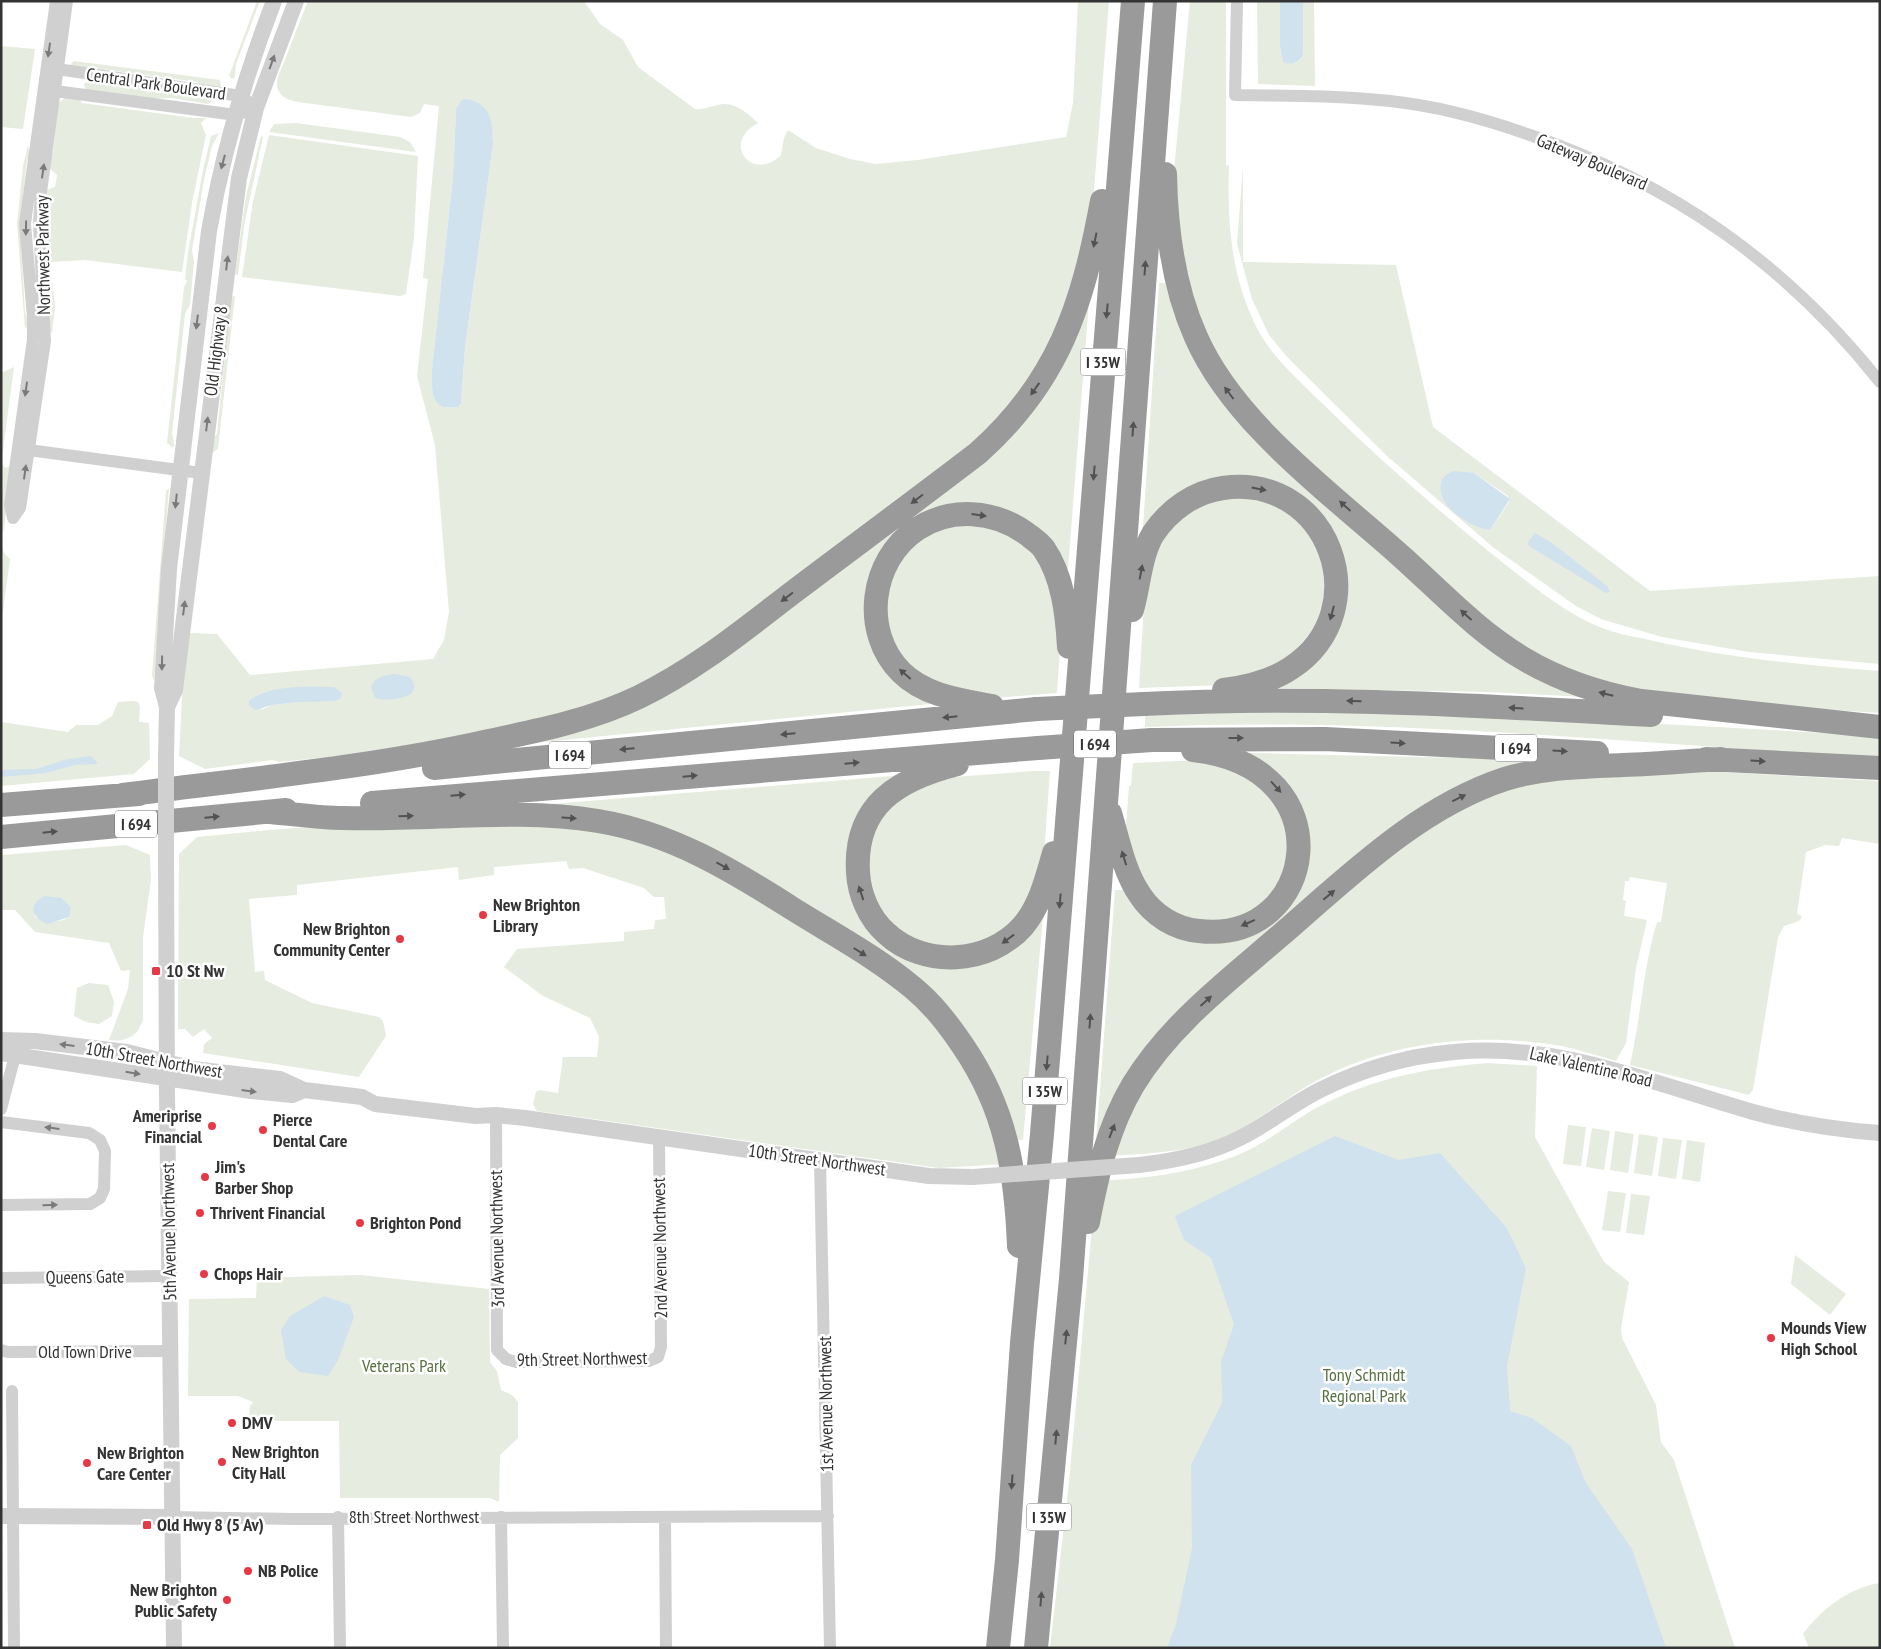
<svg xmlns="http://www.w3.org/2000/svg" width="1881" height="1649" font-family="'PT Sans Narrow',sans-serif">
<style>
.green{fill:#e6ecdf;fill-rule:evenodd}
.water{fill:#cfe2ee}
.lines{fill:none;stroke-linecap:round;stroke-linejoin:round}
.minor{stroke:#d0d0d0;stroke-width:12}
.tertiary{stroke:#d0d0d0;stroke-width:16}
.motorway{stroke:#9a9a9a;stroke-width:24}
.tertiary-bridge{stroke:#d0d0d0;stroke-width:16}
.motorway-bridge{stroke:#9a9a9a;stroke-width:24}
.oneway{fill:#7a7a7a}
.oneway2{fill:#525252}
.poi-dot{fill:#e63946;stroke:#fff;stroke-width:2}
.labels{text-anchor:middle;stroke-width:5;stroke-linejoin:round;paint-order:stroke}
.shield{fill:#fff;stroke:#707070;stroke-width:1}
.shield-label{font-size:16px;font-weight:bold;fill:#333}
.street-label{font-size:18px;fill:#333;stroke:#fff}
.poi-label{font-size:18px;font-weight:bold;fill:#333;stroke:#fff;text-anchor:start}
.park-label{font-size:18px;fill:#56703f;stroke:#fff}
</style>
<rect width="100%" height="100%" fill="#fff"/>
<!-- green -->
<path class="green" d="M257 1H260L236 64 235 77 232 79 229 76Z
M308 1H584L600 24 623 40 638 67 695 109C705 110 713 105 723 104 736 103 749 114 758 123 720 143 753 183 781 155L784 138 788 130 816 148 850 159 875 164 917 160 1066 137 1073 103 1078 1H1109L1091 228 1070 312 1003 422 702 654 621 699 425 747 280 762 272 760 205 769 179 756 183 678 188 633 217 634 250 675 433 659 444 640 449 612 435 445 417 376 428 279 423 278 439 106 424 104 420 113 411 117 298 102C283 99 274 93 278 77ZM456 109 493 134V144L465 348 461 404 458 407C429 412 433 390 432 370L453 177ZM320 687 299 702 272 705 261 710 277 691Z
M1190 1H1226V165L1229 166C1227 223 1231 278 1258 330 1274 360 1303 384 1327 408 1383 463 1441 513 1502 562 1533 586 1568 616 1605 629 1620 635 1638 637 1654 641 1727 658 1804 665 1880 671V713L1658 699 1534 660 1255 414 1192 313 1172 192Z
M1257 1H1280V46L1283 62C1291 64 1300 63 1303 55V1H1314L1315 86 1258 84Z
M1 46 35 49 23 129 1 127Z
M74 61 220 80 221 86 219 88 201 86 197 82 87 67 72 68 71 64Z
M91 79 214 97V100L208 104 172 98 147 99 86 90 84 84Z
M65 98 79 99 82 103 193 118H206L201 123 206 135 192 203 182 272 85 260 50 262 55 307 52 333 49 330 48 319C57 308 47 262 46 247 45 232 46 218 47 204L44 201 46 190 55 187 57 175 49 168V155L53 152 58 103Z
M296 123 400 137 410 142 416 152 269 132 274 124Z
M219 133 212 146 204 180 192 250 194 262 190 305 185 314 172 432 174 445 173 448 167 443 184 287 187 281 185 279 188 252 203 170 211 136Z
M269 135 418 156 414 237 406 294 400 296 242 277 253 201Z
M261 136 263 137 245 221 238 275 235 274 246 196Z
M28 145 30 157 27 160 20 223 25 312C27 319 31 323 25 329L17 223 23 166Z
M1243 166V262L1396 265 1433 427 1650 591 1880 576V664L1749 652 1662 637 1601 619 1576 606 1494 548 1387 456 1288 358 1269 335 1252 299 1237 244ZM1474 473 1508 496 1509 502 1490 530H1487Z
M1159 283H1172L1256 431 1585 697 1489 692 1268 688 1309 661 1339 560 1260 483 1143 527Z
M235 296 218 449 212 453V442L217 433 231 297Z
M1089 301 1068 569H1057L1017 520 915 525 870 613 931 699 930 704 533 743 637 702 983 455Z
M14 367 2 457 1 460V373Z
M1 461 5 468 11 466 4 529 1 537Z
M169 488 154 681 152 675 166 491Z
M1213 495 1280 502 1326 553 1325 616 1281 667 1223 685 1139 688 1146 572 1169 524Z
M996 525 1042 557 1062 620 1057 693 992 698 925 682 889 644 885 581 923 533 936 527Z
M1 542 4 553 10 559 1 624Z
M134 701 138 702 140 707 139 722 149 723 150 759 134 774 1 786V722L68 732 76 725H98L112 716 118 702Z
M1337 712 1571 719 1880 736V758C1637 744 1388 716 1145 727V716L1224 713Z
M1248 753 1543 760 1503 773 1198 997 1096 1142 1115 890H1128L1145 911 1251 927 1303 840Z
M1202 760 1220 761 1278 798 1290 852 1274 894 1244 917 1196 924 1150 899 1125 838 1129 786 1131 785 1133 763Z
M1667 769 1880 781V844L1842 838 1839 846 1825 845 1806 852 1797 913 1802 917 1799 921 1784 926 1778 937 1753 1090 1749 1095 1630 1065C1641 1017 1643 968 1657 922H1661L1667 883 1630 877 1629 881H1625L1623 900 1626 901 1624 916 1647 920 1636 968 1626 1043 1616 1061C1598 1056 1580 1050 1561 1046 1487 1033 1401 1040 1332 1073 1299 1088 1270 1112 1239 1130 1198 1153 1152 1153 1107 1156L1153 1062 1418 825 1508 781Z
M1034 771H1050L1043 869 1018 921 974 948 913 943 873 904 865 844 893 798 940 778Z
M904 775 886 789 856 893 938 962 1043 917 1023 1140H1010L947 1018 713 856 515 807Z
M513 824 593 829 685 853 880 974 908 997 927 1016 969 1073 1004 1164 939 1168 537 1111 533 1104 536 1092 539 1090 558 1093 563 1057H597L599 1037 590 1018 543 996 504 967 517 949 624 941V932L654 929 655 920 666 919 664 897H654L644 888 583 868 569 869 566 861 494 867V875L459 880 458 867 297 885V895L249 899 255 972 264 971 265 980 312 1003 379 1017 383 1021 386 1036 359 1077 203 1053 204 1044 212 1038 204 1029 193 1037 185 1029H178L179 854 197 837 269 830 335 825Z
M126 845 150 855 151 880 143 937V1020C137 1037 126 1042 109 1040L128 989 130 970 121 971 109 943 35 932 15 910H1V855ZM62 898 71 907 68 917 64 920 44 923 34 916Z
M89 983 108 985 114 1002 112 1016 99 1024 86 1022 74 1016 77 988Z
M1487 1063 1537 1066 1535 1137 1604 1262 1629 1282 1621 1328 1622 1338 1656 1405 1661 1442 1674 1460 1735 1648H1050L1069 1482 1093 1216 1099 1181C1149 1178 1194 1173 1240 1154 1269 1142 1294 1119 1322 1105 1374 1078 1428 1068 1487 1063Z
M1568 1125 1586 1127 1581 1166 1563 1164Z
M1592 1128 1610 1131 1604 1170 1586 1167Z
M1615 1131 1634 1134 1628 1173 1610 1170Z
M1639 1134 1658 1137 1652 1176 1634 1173Z
M1663 1138 1682 1140 1676 1179 1658 1176Z
M1687 1140 1705 1143 1700 1182 1682 1179Z
M1608 1191 1626 1193 1620 1232 1602 1230Z
M1631 1194 1650 1196 1644 1235 1626 1233Z
M1795 1255 1846 1294 1830 1315 1791 1284Z
M360 1275 489 1289 490 1362 497 1371 501 1390 512 1395 518 1402V1438L500 1455 499 1502 490 1498H340L339 1421H249L250 1406 253 1402 238 1396H188L189 1299 256 1298 257 1278Z
M1880 1583V1648H1809L1803 1634C1822 1609 1848 1588 1880 1583Z"/>
<!-- water -->
<path class="water" d="M1280 1H1303V55C1300 62 1290 66 1283 62L1280 46Z
M466 99C491 103 493 122 493 144L465 348 461 404 458 407C429 412 432 390 432 369L453 177 456 109 462 100Z
M1454 471 1474 473 1510 499 1490 530C1471 528 1436 506 1441 484 1442 477 1447 473 1454 471Z
M1535 533 1552 543 1607 586 1610 592 1606 593 1529 546 1528 542Z
M395 674 410 677C427 699 388 702 375 698L371 688C374 677 384 675 395 674Z
M334 687 342 693 340 699 335 701 299 702 272 705 255 710 249 705V701C270 684 309 687 334 687Z
M91 756 97 762V764L75 765 46 773 1 777V770L36 769 68 759Z
M45 896 62 898 71 907 69 917 47 924C31 918 28 903 45 896Z
M1335 1136 1399 1160 1440 1153 1506 1227 1526 1268 1507 1366 1510 1411 1532 1418 1571 1446 1586 1483 1632 1549 1666 1648H1167L1176 1624 1192 1548 1191 1465 1222 1403 1221 1362 1234 1324 1211 1258 1184 1240 1175 1216Z
M324 1296 350 1305 354 1317 338 1360 328 1376 299 1372 286 1359 281 1330 290 1316Z"/>
<g class="lines">
<!-- minor -->
<path class="minor" d="M1237 1 1235 95C1287 96 1338 95 1390 101 1438 106 1485 119 1530 135 1673 184 1786 264 1880 382
M57 69 241 96 256 108 236 115 55 91 45 78Z
M21 449 201 473
M13 518 20 508 45 341 39 224 41 192 67 1
M13 518 10 505 33 339V317L25 224 56 1
M1 1109 17 1048
M496 1115 497 1350 506 1359 516 1362 649 1361 658 1357 661 1347 659 1138
M1 1122 89 1133 100 1140 105 1151 104 1189 100 1198 90 1204 1 1205
M820 1160 830 1648
M1 1278 169 1276
M1 1350 8 1352 170 1351
M12 1391 14 1648
M172 1517 293 1519 828 1516
M338 1517 340 1648
M501 1517 503 1648
M665 1517 666 1648"/>
<!-- tertiary -->
<path class="tertiary" d="M167 707 175 690 239 178 256 108 296 1
M166 757 167 707 162 688 169 569 209 231C223 152 245 76 274 1
M166 855 167 1095 174 1648
M1 1040 35 1041 127 1052 193 1069 280 1079 304 1090 362 1097 375 1104 476 1116 496 1115 525 1118 929 1176 973 1177
M1 1053 251 1091 292 1095 304 1090
M1139 1165C1174 1161 1209 1154 1240 1138 1268 1124 1292 1104 1320 1090 1362 1069 1408 1056 1454 1052 1558 1042 1655 1084 1753 1112 1794 1123 1838 1130 1880 1133
M1 1516 172 1517"/>
<!-- motorway -->
<path class="motorway" d="M1165 174C1166 230 1173 286 1196 337 1234 424 1332 494 1402 557 1441 592 1478 632 1524 659 1561 681 1598 693 1641 701L1880 727
M1132 610C1139 586 1140 556 1153 534 1169 510 1194 492 1223 488 1329 473 1379 610 1291 668 1272 681 1247 687 1224 690
M1144 704C1313 695 1482 706 1651 715
M992 706C961 700 925 696 901 672 861 632 870 560 917 529 951 507 994 510 1027 534 1032 538 1040 543 1044 549 1063 577 1067 613 1069 647
M1152 740 1325 739 1597 753
M1706 759 1880 768
M957 764C898 779 854 805 858 872 859 894 869 918 886 933 923 968 989 965 1023 926 1040 906 1047 878 1054 853
M434 768 1037 709
M123 795C245 779 369 768 489 741 541 730 591 720 639 697 697 669 746 628 796 590 857 544 918 499 978 453 1059 381 1083 304 1102 201
M372 803 1038 748
M1 805 139 794
M270 812C294 814 319 818 343 818 428 821 514 807 598 821 671 833 732 870 793 909 833 934 876 957 912 987 933 1004 948 1024 963 1046 1006 1109 1016 1171 1019 1246
M1110 813C1118 840 1124 872 1140 895 1153 915 1175 929 1199 931 1318 945 1347 767 1193 750
M1 837 286 810
M1088 1222C1097 1175 1108 1127 1133 1085 1170 1024 1229 980 1282 934 1349 876 1419 807 1505 779 1544 767 1583 767 1623 765 1656 764 1688 761 1721 759
M998 1648 1007 1560 1022 1343 1042 1134 1133 1
M1036 1648 1071 1279 1165 1"/>
<!-- tertiary-bridge -->
<path class="tertiary-bridge" d="M166 855V757
M973 1177 1139 1165"/>
<!-- motorway-bridge -->
<path class="motorway-bridge" d="M1037 709 1144 704
M1038 748 1152 740"/>
</g>
<!-- one-way arrows -->
<defs><path id="oneway-solid" d="M-6-.8H1V-3.2L6.5 0L1 3.2V.8H-6Z" transform="scale(1.25)"/></defs>
<g class="oneway">
<use href="#oneway-solid" transform="translate(49 50) rotate(98)"/>
<use href="#oneway-solid" transform="translate(272 62) rotate(-70)"/>
<use href="#oneway-solid" transform="translate(223 162) rotate(105)"/>
<use href="#oneway-solid" transform="translate(43 171) rotate(-82)"/>
<use href="#oneway-solid" transform="translate(26 228) rotate(91)"/>
<use href="#oneway-solid" transform="translate(227 263) rotate(-83)"/>
<use href="#oneway-solid" transform="translate(197 322) rotate(97)"/>
<use href="#oneway-solid" transform="translate(26 389) rotate(98)"/>
<use href="#oneway-solid" transform="translate(207 424) rotate(-83)"/>
<use href="#oneway-solid" transform="translate(25 472) rotate(-82)"/>
<use href="#oneway-solid" transform="translate(176 501) rotate(96)"/>
<use href="#oneway-solid" transform="translate(184 608) rotate(-83)"/>
<use href="#oneway-solid" transform="translate(162 663) rotate(91)"/>
<use href="#oneway-solid" transform="translate(67 1045) rotate(-173)"/>
<use href="#oneway-solid" transform="translate(133 1073) rotate(9)"/>
<use href="#oneway-solid" transform="translate(249 1091) rotate(7)"/>
<use href="#oneway-solid" transform="translate(52 1128) rotate(-173)"/>
<use href="#oneway-solid" transform="translate(50 1205) rotate(-1)"/>
</g>
<g class="oneway2">
<use href="#oneway-solid" transform="translate(1095 240) rotate(102)"/>
<use href="#oneway-solid" transform="translate(1145 268) rotate(-86)"/>
<use href="#oneway-solid" transform="translate(1107 311) rotate(95)"/>
<use href="#oneway-solid" transform="translate(1035 389) rotate(125)"/>
<use href="#oneway-solid" transform="translate(1229 393) rotate(-127)"/>
<use href="#oneway-solid" transform="translate(1133 429) rotate(-86)"/>
<use href="#oneway-solid" transform="translate(1094 473) rotate(95)"/>
<use href="#oneway-solid" transform="translate(1259 489) rotate(11)"/>
<use href="#oneway-solid" transform="translate(917 499) rotate(143)"/>
<use href="#oneway-solid" transform="translate(1345 506) rotate(-138)"/>
<use href="#oneway-solid" transform="translate(979 515) rotate(8)"/>
<use href="#oneway-solid" transform="translate(1141 572) rotate(-79)"/>
<use href="#oneway-solid" transform="translate(787 597) rotate(143)"/>
<use href="#oneway-solid" transform="translate(1332 613) rotate(105)"/>
<use href="#oneway-solid" transform="translate(1466 615) rotate(-138)"/>
<use href="#oneway-solid" transform="translate(905 674) rotate(-139)"/>
<use href="#oneway-solid" transform="translate(1606 694) rotate(-166)"/>
<use href="#oneway-solid" transform="translate(1354 701) rotate(-179)"/>
<use href="#oneway-solid" transform="translate(1516 708) rotate(-177)"/>
<use href="#oneway-solid" transform="translate(950 717) rotate(174)"/>
<use href="#oneway-solid" transform="translate(788 734) rotate(175)"/>
<use href="#oneway-solid" transform="translate(1236 738)"/>
<use href="#oneway-solid" transform="translate(1398 743) rotate(3)"/>
<use href="#oneway-solid" transform="translate(627 749) rotate(175)"/>
<use href="#oneway-solid" transform="translate(1560 751) rotate(3)"/>
<use href="#oneway-solid" transform="translate(1758 761) rotate(3)"/>
<use href="#oneway-solid" transform="translate(852 763) rotate(-5)"/>
<use href="#oneway-solid" transform="translate(690 776) rotate(-5)"/>
<use href="#oneway-solid" transform="translate(1276 787) rotate(48)"/>
<use href="#oneway-solid" transform="translate(458 795) rotate(-5)"/>
<use href="#oneway-solid" transform="translate(1459 798) rotate(-26)"/>
<use href="#oneway-solid" transform="translate(406 816) rotate(-2)"/>
<use href="#oneway-solid" transform="translate(212 817) rotate(-5)"/>
<use href="#oneway-solid" transform="translate(569 818) rotate(4)"/>
<use href="#oneway-solid" transform="translate(50 832) rotate(-6)"/>
<use href="#oneway-solid" transform="translate(1124 858) rotate(-107)"/>
<use href="#oneway-solid" transform="translate(723 866) rotate(29)"/>
<use href="#oneway-solid" transform="translate(861 893) rotate(-108)"/>
<use href="#oneway-solid" transform="translate(1329 895) rotate(-40)"/>
<use href="#oneway-solid" transform="translate(1060 901) rotate(95)"/>
<use href="#oneway-solid" transform="translate(1248 923) rotate(156)"/>
<use href="#oneway-solid" transform="translate(1008 939) rotate(144)"/>
<use href="#oneway-solid" transform="translate(860 952) rotate(32)"/>
<use href="#oneway-solid" transform="translate(1206 1001) rotate(-42)"/>
<use href="#oneway-solid" transform="translate(1090 1021) rotate(-86)"/>
<use href="#oneway-solid" transform="translate(1047 1063) rotate(95)"/>
<use href="#oneway-solid" transform="translate(1112 1131) rotate(-69)"/>
<use href="#oneway-solid" transform="translate(1066 1337) rotate(-84)"/>
<use href="#oneway-solid" transform="translate(1056 1437) rotate(-85)"/>
<use href="#oneway-solid" transform="translate(1012 1482) rotate(94)"/>
<use href="#oneway-solid" transform="translate(1041 1599) rotate(-85)"/>
</g>
<!-- markers -->
<g class="poi-dot">
<circle cx="483" cy="915" r="5"/>
<circle cx="400" cy="939" r="5"/>
<rect x="151" y="966" width="10" height="10" rx="2.5"/>
<circle cx="212" cy="1126" r="5"/>
<circle cx="263" cy="1130" r="5"/>
<circle cx="205" cy="1177" r="5"/>
<circle cx="200" cy="1213" r="5"/>
<circle cx="360" cy="1223" r="5"/>
<circle cx="204" cy="1274" r="5"/>
<circle cx="1771" cy="1338" r="5"/>
<circle cx="232" cy="1423" r="5"/>
<circle cx="222" cy="1462" r="5"/>
<circle cx="87" cy="1463" r="5"/>
<rect x="142" y="1520" width="10" height="10" rx="2.5"/>
<circle cx="248" cy="1571" r="5"/>
<circle cx="227" cy="1600" r="5"/>
</g>
<g class="labels">
<!-- shield labels -->
<g class="shield">
<rect x="1080.5" y="348.5" width="45" height="27" rx="4"/>
<rect x="1074" y="730.5" width="42" height="27" rx="4"/>
<rect x="1495" y="734.5" width="42" height="27" rx="4"/>
<rect x="549" y="741.5" width="42" height="27" rx="4"/>
<rect x="115" y="810.5" width="42" height="27" rx="4"/>
<rect x="1022.5" y="1077.5" width="45" height="27" rx="4"/>
<rect x="1026.5" y="1503.5" width="45" height="27" rx="4"/>
</g>
<g class="shield-label">
<text x="1103" y="368">I 35W</text>
<text x="1095" y="750">I 694</text>
<text x="1516" y="754">I 694</text>
<text x="570" y="761">I 694</text>
<text x="136" y="830">I 694</text>
<text x="1045" y="1097">I 35W</text>
<text x="1049" y="1523">I 35W</text>
</g>
<!-- street labels -->
<g class="street-label">
<text transform="translate(156 84) rotate(8)" y="6">Central Park Boulevard</text>
<text transform="translate(1592 162) rotate(23)" y="6">Gateway Boulevard</text>
<text transform="translate(43 255) rotate(-91)" y="6">Northwest Parkway</text>
<text transform="translate(216 351) rotate(-83)" y="6">Old Highway 8</text>
<text transform="translate(154 1060) rotate(10)" y="6">10th Street Northwest</text>
<text transform="translate(1591 1067) rotate(13)" y="6">Lake Valentine Road</text>
<text transform="translate(817 1160) rotate(8)" y="6">10th Street Northwest</text>
<text transform="translate(169 1232) rotate(-91)" y="6">5th Avenue Northwest</text>
<text transform="translate(497 1239) rotate(-91)" y="6">3rd Avenue Northwest</text>
<text transform="translate(660 1248) rotate(-91)" y="6">2nd Avenue Northwest</text>
<text transform="translate(85 1277) rotate(-1)" y="6">Queens Gate</text>
<text x="85" y="1358">Old Town Drive</text>
<text transform="translate(582 1359) rotate(-1)" y="6">9th Street Northwest</text>
<text transform="translate(826 1404) rotate(-91)" y="6">1st Avenue Northwest</text>
<text x="414" y="1523">8th Street Northwest</text>
</g>
<!-- poi labels -->
<g class="poi-label">
<text x="493" y="911">New Brighton<tspan x="493" dy="21">Library</tspan></text>
<text x="390" y="935" text-anchor="end">New Brighton<tspan x="390" dy="21">Community Center</tspan></text>
<text x="166" y="977">10 St Nw</text>
<text x="202" y="1122" text-anchor="end">Ameriprise<tspan x="202" dy="21">Financial</tspan></text>
<text x="273" y="1126">Pierce<tspan x="273" dy="21">Dental Care</tspan></text>
<text x="215" y="1173">Jim's<tspan x="215" dy="21">Barber Shop</tspan></text>
<text x="210" y="1219">Thrivent Financial</text>
<text x="370" y="1229">Brighton Pond</text>
<text x="214" y="1280">Chops Hair</text>
<text x="1781" y="1334">Mounds View<tspan x="1781" dy="21">High School</tspan></text>
<text x="242" y="1429">DMV</text>
<text x="232" y="1458">New Brighton<tspan x="232" dy="21">City Hall</tspan></text>
<text x="97" y="1459">New Brighton<tspan x="97" dy="21">Care Center</tspan></text>
<text x="157" y="1531">Old Hwy 8 (5 Av)</text>
<text x="258" y="1577">NB Police</text>
<text x="217" y="1596" text-anchor="end">New Brighton<tspan x="217" dy="21">Public Safety</tspan></text>
</g>
<!-- park labels -->
<g class="park-label">
<text x="404" y="1372">Veterans Park</text>
<text x="1364" y="1381">Tony Schmidt<tspan x="1364" dy="21">Regional Park</tspan></text>
</g>
</g>
<!-- border -->
<rect width="1881" height="1649" fill="none" stroke="#333333" stroke-width="5"/>
</svg>
